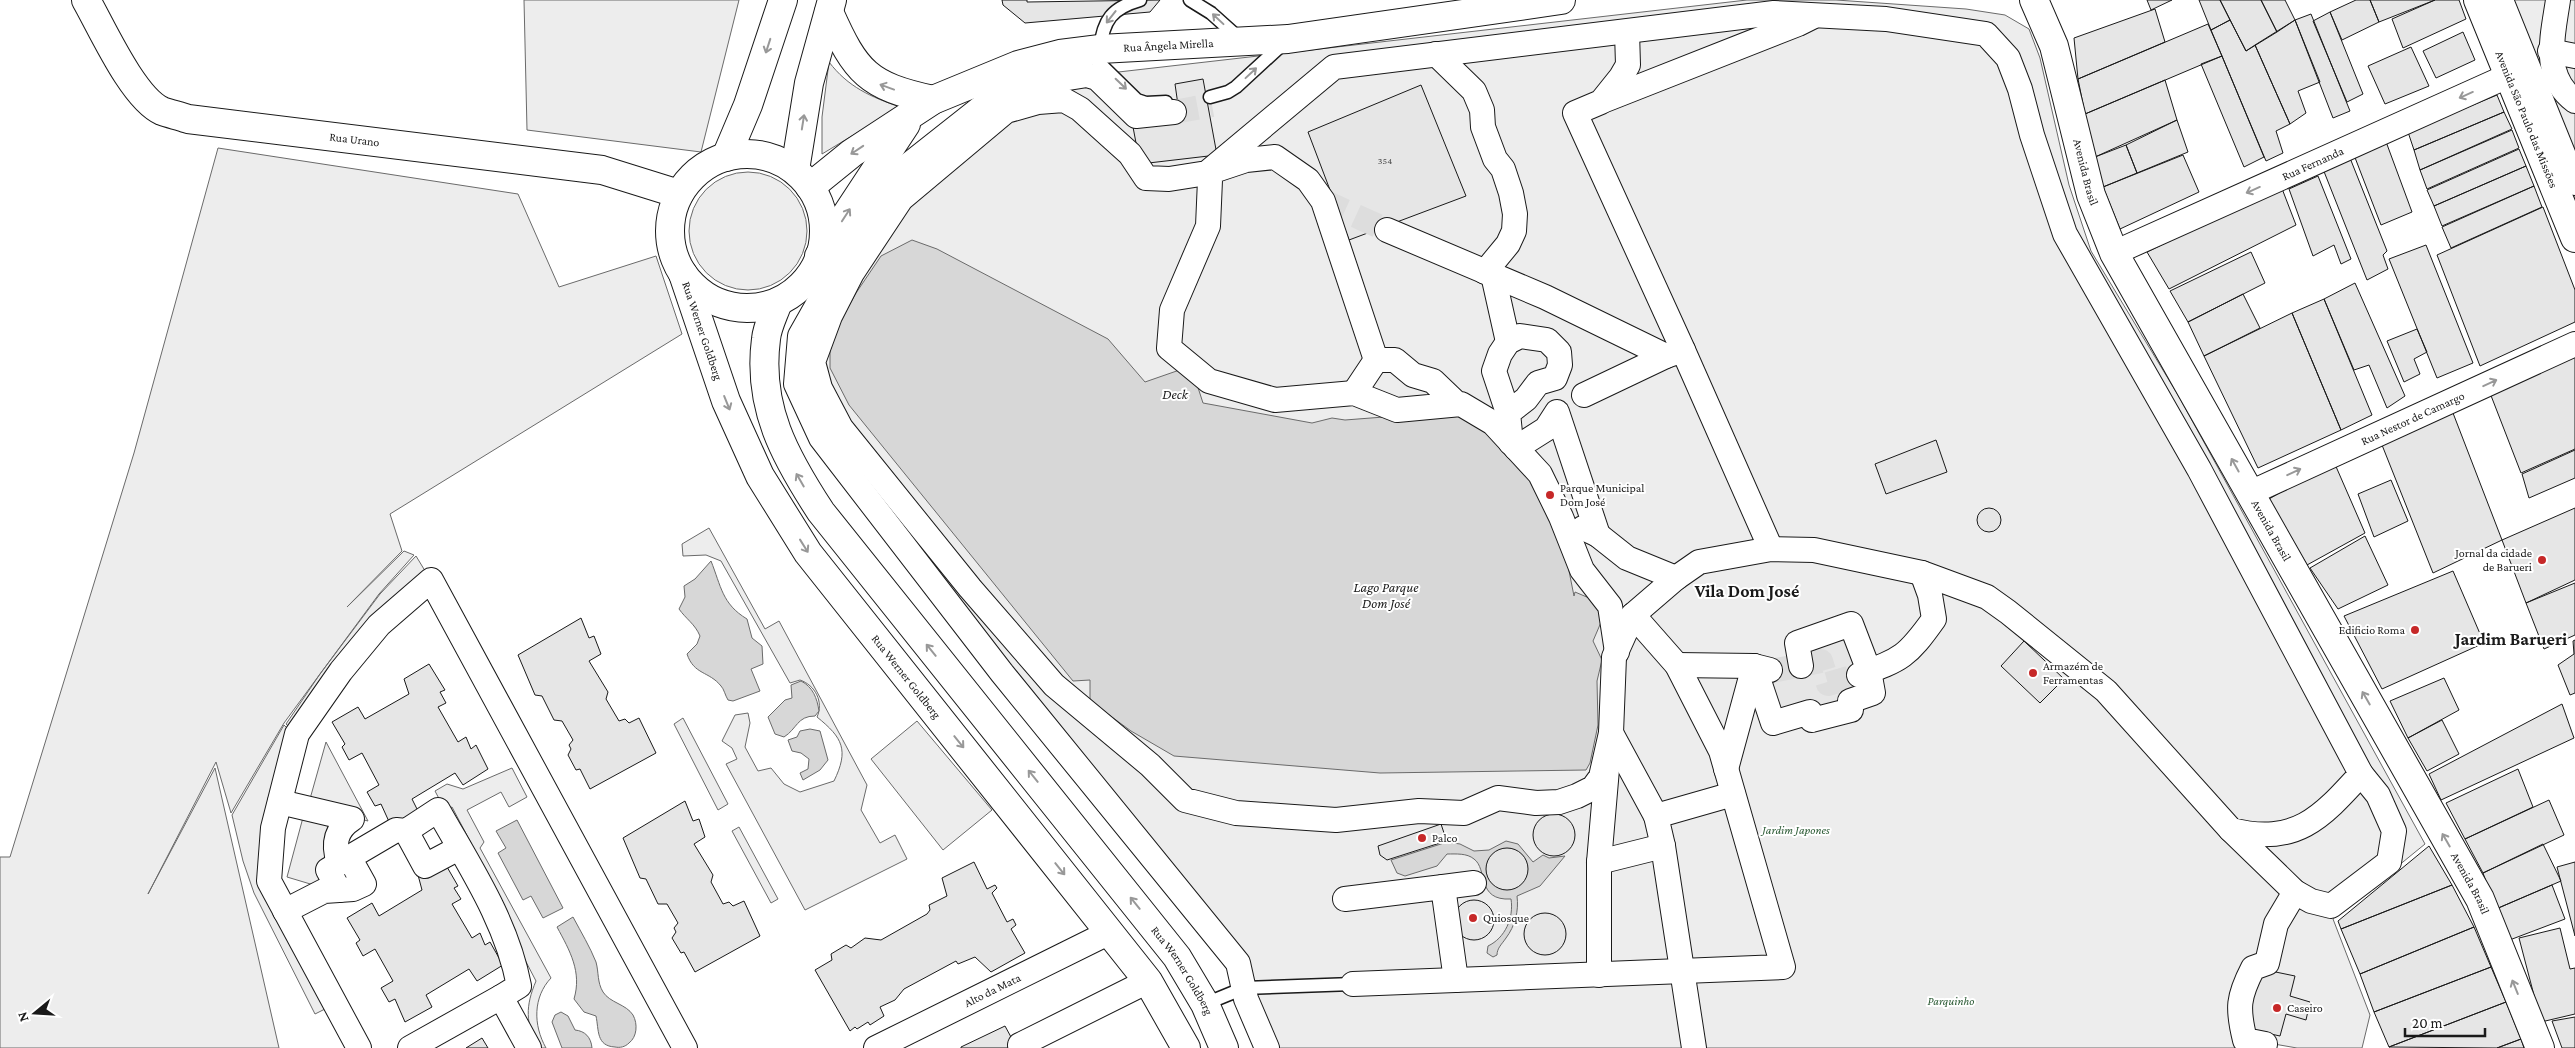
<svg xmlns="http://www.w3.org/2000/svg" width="2575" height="1048" font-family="'Crimson Pro',serif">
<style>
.green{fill:#ededed;stroke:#6a6a6a}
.water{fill:#d7d7d7;stroke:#6a6a6a}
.building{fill:#e6e6e6;stroke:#1a1a1a}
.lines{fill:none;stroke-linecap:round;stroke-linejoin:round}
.street-tunnel{stroke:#ddd;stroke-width:24;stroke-dasharray:24 12;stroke-linecap:butt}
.lane-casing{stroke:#1a1a1a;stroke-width:15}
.street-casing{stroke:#1a1a1a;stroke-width:26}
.secondary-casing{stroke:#1a1a1a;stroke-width:30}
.primary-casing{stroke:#1a1a1a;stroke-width:30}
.lane{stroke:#fff;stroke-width:12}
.street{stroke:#fff;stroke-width:24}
.secondary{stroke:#fff;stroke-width:28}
.primary{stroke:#fff;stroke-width:28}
.oneway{stroke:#989898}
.poi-dot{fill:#c62828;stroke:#fff;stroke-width:2}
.labels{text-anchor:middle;stroke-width:4;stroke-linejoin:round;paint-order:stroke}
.number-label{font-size:10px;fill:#4d4d4d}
.street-label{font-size:12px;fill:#1a1a1a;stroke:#fff}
.poi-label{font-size:12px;fill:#1a1a1a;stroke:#fff;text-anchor:start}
.park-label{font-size:12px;font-style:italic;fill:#2b5a34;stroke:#fff}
.water-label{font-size:14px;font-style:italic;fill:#1a1a1a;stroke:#fff}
.district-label{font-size:18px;font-weight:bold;fill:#1a1a1a;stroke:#fff}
</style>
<rect width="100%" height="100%" fill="#fff"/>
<!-- green -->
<path class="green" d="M524 0H739L701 152 527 130Z
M1747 0H1836L1966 9 2005 15 2029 29 2040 58 2069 185 2091 251 2178 395 2425 844 2333 919 2370 1015 2362 1048H2297L2274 1044 2273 1048H1270L1247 992 824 438 802 338 888 183 1007 90 1101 74Z
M2493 0H2575V203Z
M829 62C848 87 871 97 900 107L822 154V117Z
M218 148 518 194 559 287 656 256 682 334 390 514 402 551 347 607 404 551 414 555 379 594 320 674 380 594 416 556 430 579 295 732 286 724 320 674 284 723 231 813 216 762 148 894 215 768 279 1048H0V857H10L134 453Z
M689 231a59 59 0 1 1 118 0a59 59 0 1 1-118 0Z
M709 528 765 629 779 621 867 785 861 810 880 843 895 835 907 859 805 910 726 764 737 759 732 748 722 741 735 715 748 713 750 723 745 747 758 771 771 768 784 784 800 792 834 781C849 750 843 738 817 717 824 702 815 685 800 680L790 683 721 561 706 555 683 556 682 544Z
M683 718 728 804 718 810 674 724Z
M917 721 992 810 943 850 871 759Z
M284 725 293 734 266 883 331 1006 315 1014 254 893 243 861 232 815Z
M326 742 368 821 308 806Z
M512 768 527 797 509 807 501 792 467 810 484 842 480 848 551 978C533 997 533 1025 546 1048H537C526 1022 525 1007 536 981L466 847 471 843 452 807 445 810 435 791 447 784 463 789Z
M305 810 337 819 317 886 287 877Z
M739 827 778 899 771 903 732 831Z"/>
<!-- water -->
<path class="water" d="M912 240 937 249 1108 339 1145 382 1191 366 1203 403 1312 423 1332 418 1345 420 1448 412 1468 421 1496 439 1532 479 1567 561 1574 596 1575 592 1608 606 1593 641 1602 660 1597 681 1598 725 1590 763 1586 770 1380 773 1174 756 1131 731 1090 701V680L1073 681 849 405 830 368V351L837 327 856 293 881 256Z
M711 561C721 586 722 604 747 619L752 638 762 646 763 664 751 669 760 691 733 701 728 700C725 695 724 689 721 686 709 671 694 675 687 654L697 644 700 636C695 624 686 619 679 609L685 597 684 586 695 579Z
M801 681C813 687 817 698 819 711L815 716C797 716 797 729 784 737L775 734 768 717 785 700 792 698 791 685Z
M810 729 820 731 828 760 820 770 803 780 800 773 808 769 809 759 801 753 792 751 788 740 797 737 800 731Z
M517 820 563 908 543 918 531 896 523 900 498 853 506 848 496 831Z
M1506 841 1518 844 1533 862 1543 855 1549 858 1565 856 1540 886 1517 896C1519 911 1515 926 1506 938 1502 944 1497 948 1497 955L1493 957 1487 953 1488 946C1505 938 1514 918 1511 899 1476 901 1488 869 1474 859 1467 853 1456 854 1447 854L1437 866 1405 876 1397 873 1391 860 1447 842 1460 844 1474 851 1489 850Z
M573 917C581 932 590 947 596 962 599 973 597 982 603 992 610 1003 626 1004 633 1015 638 1024 637 1037 629 1043 625 1047 620 1048 615 1047 596 1046 599 1030 596 1016L584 1012 574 999C582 972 570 951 557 927Z
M561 1012 568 1016 575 1030C585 1031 591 1037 592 1048H562L552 1022 555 1015Z"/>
<!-- building -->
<path class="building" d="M1002 0H1027V2L1160 0 1150 12 1025 23 1003 5Z
M2147 0H2172L2151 10Z
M2199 0H2220L2230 20 2211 30Z
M2220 0H2261L2277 32 2246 51Z
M2261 0H2285L2295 20 2277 32Z
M2356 0H2370L2379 22 2342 40 2330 12Z
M2370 0H2435L2379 22Z
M2435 0H2459L2466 19 2403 48 2392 19Z
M2155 9 2165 42 2078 79 2074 38Z
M2330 12 2363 94 2347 102 2313 21Z
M2311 14 2350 111 2333 118 2295 20Z
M2230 20 2246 51 2255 45 2290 124 2276 131 2283 153 2266 161 2211 30Z
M2295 20 2320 82 2298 91 2306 113 2290 124 2255 45Z
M2208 24 2222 56 2085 114 2078 79Z
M2463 32 2475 60 2436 78 2423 51Z
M2411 47 2429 86 2385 104 2368 66Z
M2222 56 2264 157 2244 167 2201 64Z
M1203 79 1217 155 1140 164 1133 127 1179 112 1175 84Z
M2165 80 2177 120 2095 157 2085 114Z
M1421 85 1466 196 1349 240 1308 132Z
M2497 95 2504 112 2414 150 2408 132Z
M2504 112 2512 129 2420 170 2414 150Z
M2177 120 2188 152 2137 173 2126 145Z
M2512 130 2519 148 2427 189 2420 170Z
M2385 139 2412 212 2381 225 2354 155Z
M2126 145 2137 173 2103 187 2095 157Z
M2519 149 2526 166 2434 206 2427 190Z
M2183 155 2199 192 2120 229 2103 187Z
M2350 158 2387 251 2383 255 2388 269 2367 280 2323 169Z
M2526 166 2534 186 2442 226 2434 206Z
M2318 176 2351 259 2341 264 2334 245 2313 256 2289 189Z
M2281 186 2296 225 2169 289 2147 252Z
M2534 186 2542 207 2451 248 2442 227Z
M2543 207 2575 290V322L2480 366 2437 255Z
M2426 245 2473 363 2437 378 2389 259Z
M2251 252 2265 283 2188 322 2170 291Z
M2355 283 2405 396 2387 408 2369 365 2354 370 2324 299Z
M2243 294 2260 328 2204 356 2188 322Z
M2324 299 2372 415 2341 430 2292 313Z
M2292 313 2341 430 2258 468 2204 356Z
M2417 329 2427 352 2414 359 2420 374 2404 382 2387 341Z
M2575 355V449L2521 473 2490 393Z
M2453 413 2502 540 2433 573 2382 445Z
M1936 440 1947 472 1886 494 1875 464Z
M2575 450V478L2529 498 2522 474Z
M2334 462 2365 533 2307 565 2269 499Z
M2391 480 2408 521 2374 537 2358 494Z
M2575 508V580L2526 603 2502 540Z
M1977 520a12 12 0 1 1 24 0a12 12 0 1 1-24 0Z
M2365 536 2388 585 2338 609 2310 568Z
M2453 571 2484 643 2382 689 2344 616Z
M2575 583V635L2544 649 2526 603Z
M581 618 589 638 594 636 601 654 589 661 608 692 606 699 619 721 625 719 629 723 639 718 656 753 590 789 580 769 576 770 568 755 571 749 569 745 573 740 562 721 554 720 542 696 535 695 518 655Z
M1844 630 1863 689 1843 703 1816 711 1777 715 1764 672 1808 662 1802 645Z
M2575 640V693L2570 695 2558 665 2574 654 2573 641Z
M2024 641 2064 679 2040 703 2001 666Z
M429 664 445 690 440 692 446 703 438 707 458 742 466 737 471 749 476 745 488 769 463 785 455 773 412 799 418 811 391 826 381 804 375 806 367 792 379 785 362 753 349 760 342 747 345 744 332 722 358 707 365 719 409 694 404 679Z
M2444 678 2459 710 2408 738 2390 701Z
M2562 704 2574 738 2441 800 2429 774Z
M2442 720 2459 754 2427 771 2408 738Z
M2518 769 2533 807 2465 839 2446 803Z
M2549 800 2564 835 2483 873 2465 839Z
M685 801 693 821 699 819 705 837 694 844 713 875 711 882 723 904 729 902 733 906 744 901 760 936 695 972 684 952 681 953 672 938 676 932 674 928 678 923 667 904H658L646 879 640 878 623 838Z
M1533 835a21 21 0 1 1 42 0a21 21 0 1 1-42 0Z
M1441 824 1444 833 1440 843 1387 860 1380 855 1378 846Z
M2543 844 2561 881 2496 909 2483 873Z
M2429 846 2452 885 2341 929 2338 921Z
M1486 869a21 21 0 1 1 42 0a21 21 0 1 1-42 0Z
M443 860 458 886 454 888 461 899 452 904 472 938 480 933 485 945 490 942 503 965 477 981 469 969 426 995 432 1007 405 1022 395 999 389 1002 381 988 393 981 375 949 363 956 356 943 360 940 347 918 372 903 379 916 422 890 418 875Z
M974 862 987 889 995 885 997 888 992 893 1007 922 1013 919 1016 925 1011 929 1025 953 991 972 975 957 958 964 956 961 904 989 895 1000 880 1007 884 1016 870 1025 868 1022 857 1029 855 1027 850 1031 815 970 832 960 831 954 846 945 851 948 865 938 881 940 927 914 930 910 929 905 947 896 942 878Z
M2575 862V936L2557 867Z
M2452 885 2474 927 2360 974 2341 929Z
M2552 885 2565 919 2507 941 2496 909Z
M1454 920a20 20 0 1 1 40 0a20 20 0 1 1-40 0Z
M1524 934a21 21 0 1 1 42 0a21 21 0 1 1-42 0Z
M2474 927 2491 967 2374 1012 2360 974Z
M2560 928 2570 969 2575 968V1014L2541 1022 2519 938Z
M2491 967 2506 1002 2389 1047 2374 1012Z
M2261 969 2295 976 2290 996 2310 1002 2306 1020 2286 1014 2280 1036 2248 1029 2252 983Z
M2506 1002 2521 1039 2497 1048 2389 1047Z
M2575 1017V1048H2562L2552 1021Z
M1005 1026 1017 1048H961V1047Z
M482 1038 488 1048H466Z
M2521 1039 2524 1048H2497Z"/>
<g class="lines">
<!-- street-tunnel -->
<path class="street-tunnel" d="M1174 112 1212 105
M1323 201 1387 230
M1772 671 1821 661 1828 684 1859 675"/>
<defs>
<path id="lane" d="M1190 0 1211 13 1240 39
M1100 49C1103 20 1112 8 1140 0
M1088 52 1137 100 1146 103 1166 102
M1210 97 1228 92 1236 87 1285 42
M1205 1004 1244 988 1353 984"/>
<g id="street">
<path d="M2501 0 2575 183"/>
<path d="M2558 0C2553 35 2541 76 2575 101"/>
<path d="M1774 13 1886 19 1986 34 2008 58 2020 89 2032 135 2065 234 2199 469 2361 774C2321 818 2296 846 2231 830L2106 691 2008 612 1987 597 1922 573 1814 550 1771 549 1699 562 1676 578 1633 615 1614 657 1611 733 1601 777 1593 788 1577 796 1559 802 1536 803 1498 798 1464 813 1419 811 1336 820 1236 813 1185 800 1150 765 1054 685 970 588 841 428 820 388 813 362 830 316 852 273 901 199 1006 111 1038 102 1064 100 1080 109 1130 154 1146 178 1169 179 1207 173 1334 67Z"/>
<path d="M1627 32 1628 65 1621 77 1601 102 1575 113 1683 350"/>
<path d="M2550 51 2575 56"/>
<path d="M1436 54 1474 91 1482 110 1483 127 1495 159 1503 169 1511 193 1515 214 1514 231 1508 244 1485 272"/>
<path d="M1605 100 1798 24 1812 17"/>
<path d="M1174 112 1136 116 1097 78 1087 75 1006 88 887 182 800 336 796 384 821 438 1002 673 1238 963 1246 999 1267 1048"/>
<path d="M1387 230 1545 297 1666 356 1683 350 1771 549"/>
<path id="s1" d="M2114 253 2510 75"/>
<path d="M1493 275 1508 342"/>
<path d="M1354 393 1376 360"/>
<path d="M1584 395 1666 356"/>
<path d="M1456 403 1433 381 1413 375 1395 360H1376L1323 201 1308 180 1275 157 1246 160 1207 173 1210 180 1208 226 1172 310 1169 348 1209 381 1275 400 1354 393 1397 410 1461 404 1493 423 1540 474 1561 517 1582 570 1610 606 1617 652"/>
<path d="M1508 413 1526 399 1538 383 1555 378 1560 365 1559 352 1547 340 1520 336 1508 342 1500 354 1494 371 1508 413 1511 443"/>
<path d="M1516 448 1546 429 1557 412 1598 535"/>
<path id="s2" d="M2250 493 2575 344"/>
<path d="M1583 528 1598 535 1627 558 1676 578"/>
<path d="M1677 665 1754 666 1770 670"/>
<path d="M1754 666 1773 723 1810 712 1812 720 1851 710 1850 701 1873 693 1869 671 1851 624 1797 643 1801 666"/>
<path d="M1859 675C1902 659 1907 657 1934 619L1930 595 1922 573"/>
<path d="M1611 733 1656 816"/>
<path d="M1726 769 1754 666"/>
<path d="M280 802 352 819C335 830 333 845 339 863"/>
<path d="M2231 830 2295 892 2311 901 2331 906 2389 862 2394 831 2378 795 2361 774"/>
<path d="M406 831 425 866 459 848"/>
<path d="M349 857 364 884 353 889 339 890 328 870 396 830 406 831 438 810C470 867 507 922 519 986L501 997"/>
<path d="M1599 862 1663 846"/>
<path d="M1443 887 1474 883"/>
<path d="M1345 899 1443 887 1456 980"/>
<path d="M285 911 324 891 339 890"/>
<path d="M1599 975V862L1607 769"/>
<path d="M1353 984 1783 967 1721 751 1677 665 1633 615"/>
<path d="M1020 1045 1148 981"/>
<path d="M359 1048 269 881 273 828 297 734 341 671 379 625 431 580 685 1048"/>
<path d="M410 1048 501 997 529 1048"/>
<path id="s3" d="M876 1048 1110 932"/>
<path d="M1694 1048 1663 846 1656 816 1733 794"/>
<path d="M2264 1048 2265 1044 2245 1040C2237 1008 2238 997 2253 968L2267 963 2276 924 2295 892"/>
</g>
<g id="secondary">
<path id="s4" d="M86 0C102 28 133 98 162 111 170 114 180 116 188 119L602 170 679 194"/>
<path id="s5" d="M2034 0 2054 46 2091 195 2114 253 2480 899 2540 1048"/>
<path id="s6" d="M2478 0 2575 238"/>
<path id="s7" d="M810 187 852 153 933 100 1018 65 1060 54 1100 49 1288 39 1561 0"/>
<path d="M819 256 906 124"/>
</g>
<g id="primary">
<path d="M829 12C856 73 868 86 933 100"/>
<circle cx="747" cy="231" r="77"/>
<path d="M726 157 748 105 783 0"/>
<path d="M795 170 809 83 832 0"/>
<path id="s8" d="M683 274 726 401 760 476 808 553 1148 981 1186 1048"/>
<path id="s9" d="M778 302C774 314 767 327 766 339 757 407 785 457 821 512L1177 957 1205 1004 1224 1048"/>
</g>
</defs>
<!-- lane casing -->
<use href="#lane" class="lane-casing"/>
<!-- street casing -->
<use href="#street" class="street-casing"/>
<!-- secondary casing -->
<use href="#secondary" class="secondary-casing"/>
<!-- primary casing -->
<use href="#primary" class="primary-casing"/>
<!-- lane -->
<use href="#lane" class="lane"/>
<!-- street -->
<use href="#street" class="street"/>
<!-- secondary -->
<use href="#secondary" class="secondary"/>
<!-- primary -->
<use href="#primary" class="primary"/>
</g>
<!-- one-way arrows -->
<defs><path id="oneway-shaft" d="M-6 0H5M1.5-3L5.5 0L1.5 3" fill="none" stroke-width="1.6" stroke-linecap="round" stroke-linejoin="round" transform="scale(1.25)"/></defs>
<g class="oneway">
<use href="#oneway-shaft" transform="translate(1111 17) rotate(128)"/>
<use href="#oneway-shaft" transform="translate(1218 19) rotate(-137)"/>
<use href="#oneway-shaft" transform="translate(768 46) rotate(108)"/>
<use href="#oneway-shaft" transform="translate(1251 73) rotate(-43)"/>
<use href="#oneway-shaft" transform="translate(1121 84) rotate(44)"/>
<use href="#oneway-shaft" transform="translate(887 87) rotate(-160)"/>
<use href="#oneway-shaft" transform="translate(2466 95) rotate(156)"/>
<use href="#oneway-shaft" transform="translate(803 122) rotate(-81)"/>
<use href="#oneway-shaft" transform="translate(857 150) rotate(146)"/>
<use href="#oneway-shaft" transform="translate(2253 190) rotate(156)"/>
<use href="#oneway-shaft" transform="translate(846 215) rotate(-57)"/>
<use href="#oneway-shaft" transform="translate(2490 383) rotate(-25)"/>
<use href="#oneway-shaft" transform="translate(727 403) rotate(68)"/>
<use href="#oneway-shaft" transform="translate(2235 465) rotate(-119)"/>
<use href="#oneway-shaft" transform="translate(2294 472) rotate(-25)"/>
<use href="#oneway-shaft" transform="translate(800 480) rotate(-120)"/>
<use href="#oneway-shaft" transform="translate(804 546) rotate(58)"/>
<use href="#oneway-shaft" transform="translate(931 650) rotate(-129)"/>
<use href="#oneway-shaft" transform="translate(2366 698) rotate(-120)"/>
<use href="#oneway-shaft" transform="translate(959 742) rotate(51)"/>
<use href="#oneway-shaft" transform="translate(1033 776) rotate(-129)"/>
<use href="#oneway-shaft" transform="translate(2446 840) rotate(-120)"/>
<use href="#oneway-shaft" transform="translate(1060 869) rotate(51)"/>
<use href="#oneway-shaft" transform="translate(1135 903) rotate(-129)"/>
<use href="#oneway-shaft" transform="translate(2515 987) rotate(-112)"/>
</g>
<!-- markers -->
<g class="poi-dot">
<circle cx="1550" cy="495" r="5"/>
<circle cx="2542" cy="560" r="5"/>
<circle cx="2415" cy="630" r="5"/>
<circle cx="2033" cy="673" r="5"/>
<circle cx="1422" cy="838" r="5"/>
<circle cx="1473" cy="918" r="5"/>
<circle cx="2277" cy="1008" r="5"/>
</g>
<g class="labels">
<!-- number labels -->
<g class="number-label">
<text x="1385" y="164">354</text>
</g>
<!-- street labels -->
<g class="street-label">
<text dy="4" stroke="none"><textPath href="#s7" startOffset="395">Rua Ângela Mirella</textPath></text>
<text dy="4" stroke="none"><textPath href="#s6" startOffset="129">Avenida São Paulo das Missões</textPath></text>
<text dy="4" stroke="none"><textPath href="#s4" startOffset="331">Rua Urano</textPath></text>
<text dy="4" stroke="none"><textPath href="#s1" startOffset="218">Rua Fernanda</textPath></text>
<text dy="4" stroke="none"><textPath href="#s5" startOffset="180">Avenida Brasil</textPath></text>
<text dy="4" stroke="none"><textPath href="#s8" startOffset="60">Rua Werner Goldberg</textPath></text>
<text dy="4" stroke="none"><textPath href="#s2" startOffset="179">Rua Nestor de Camargo</textPath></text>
<text dy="4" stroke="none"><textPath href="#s5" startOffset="585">Avenida Brasil</textPath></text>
<text dy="4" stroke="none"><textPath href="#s8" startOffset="465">Rua Werner Goldberg</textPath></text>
<text dy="4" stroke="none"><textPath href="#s5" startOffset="990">Avenida Brasil</textPath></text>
<text dy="4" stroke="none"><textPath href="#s9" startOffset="809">Rua Werner Goldberg</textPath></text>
<text dy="4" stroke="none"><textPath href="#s3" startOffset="130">Alto da Mata</textPath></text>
</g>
<!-- poi labels -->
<g class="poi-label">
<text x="1560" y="492">Parque Municipal<tspan x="1560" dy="14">Dom José</tspan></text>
<text x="2532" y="557" text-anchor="end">Jornal da cidade<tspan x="2532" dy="14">de Barueri</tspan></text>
<text x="2405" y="634" text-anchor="end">Edificio Roma</text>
<text x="2043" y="670">Armazém de<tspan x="2043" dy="14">Ferramentas</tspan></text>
<text x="1432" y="842">Palco</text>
<text x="1483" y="922">Quiosque</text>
<text x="2287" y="1012">Caseiro</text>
</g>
<!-- park labels -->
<g class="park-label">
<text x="1796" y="834">Jardim Japones</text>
<text x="1951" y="1005">Parquinho</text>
</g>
<!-- water labels -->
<g class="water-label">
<text x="1175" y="399">Deck</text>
<text x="1386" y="592">Lago Parque<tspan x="1386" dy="16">Dom José</tspan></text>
</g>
<!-- district labels -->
<g class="district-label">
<text x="1747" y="597">Vila Dom José</text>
<text x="2511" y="645">Jardim Barueri</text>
</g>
</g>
<!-- north arrow -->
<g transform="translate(35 1013) rotate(252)" stroke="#ffffff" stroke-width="4" paint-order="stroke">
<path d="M0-4L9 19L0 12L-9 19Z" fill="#1a1a1a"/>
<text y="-8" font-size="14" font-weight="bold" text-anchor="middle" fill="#1a1a1a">N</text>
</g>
<!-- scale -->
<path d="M2405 1028v8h80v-8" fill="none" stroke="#1a1a1a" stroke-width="2.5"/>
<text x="2412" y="1028" font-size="15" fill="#1a1a1a" stroke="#ffffff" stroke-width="4" paint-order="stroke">20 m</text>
</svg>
